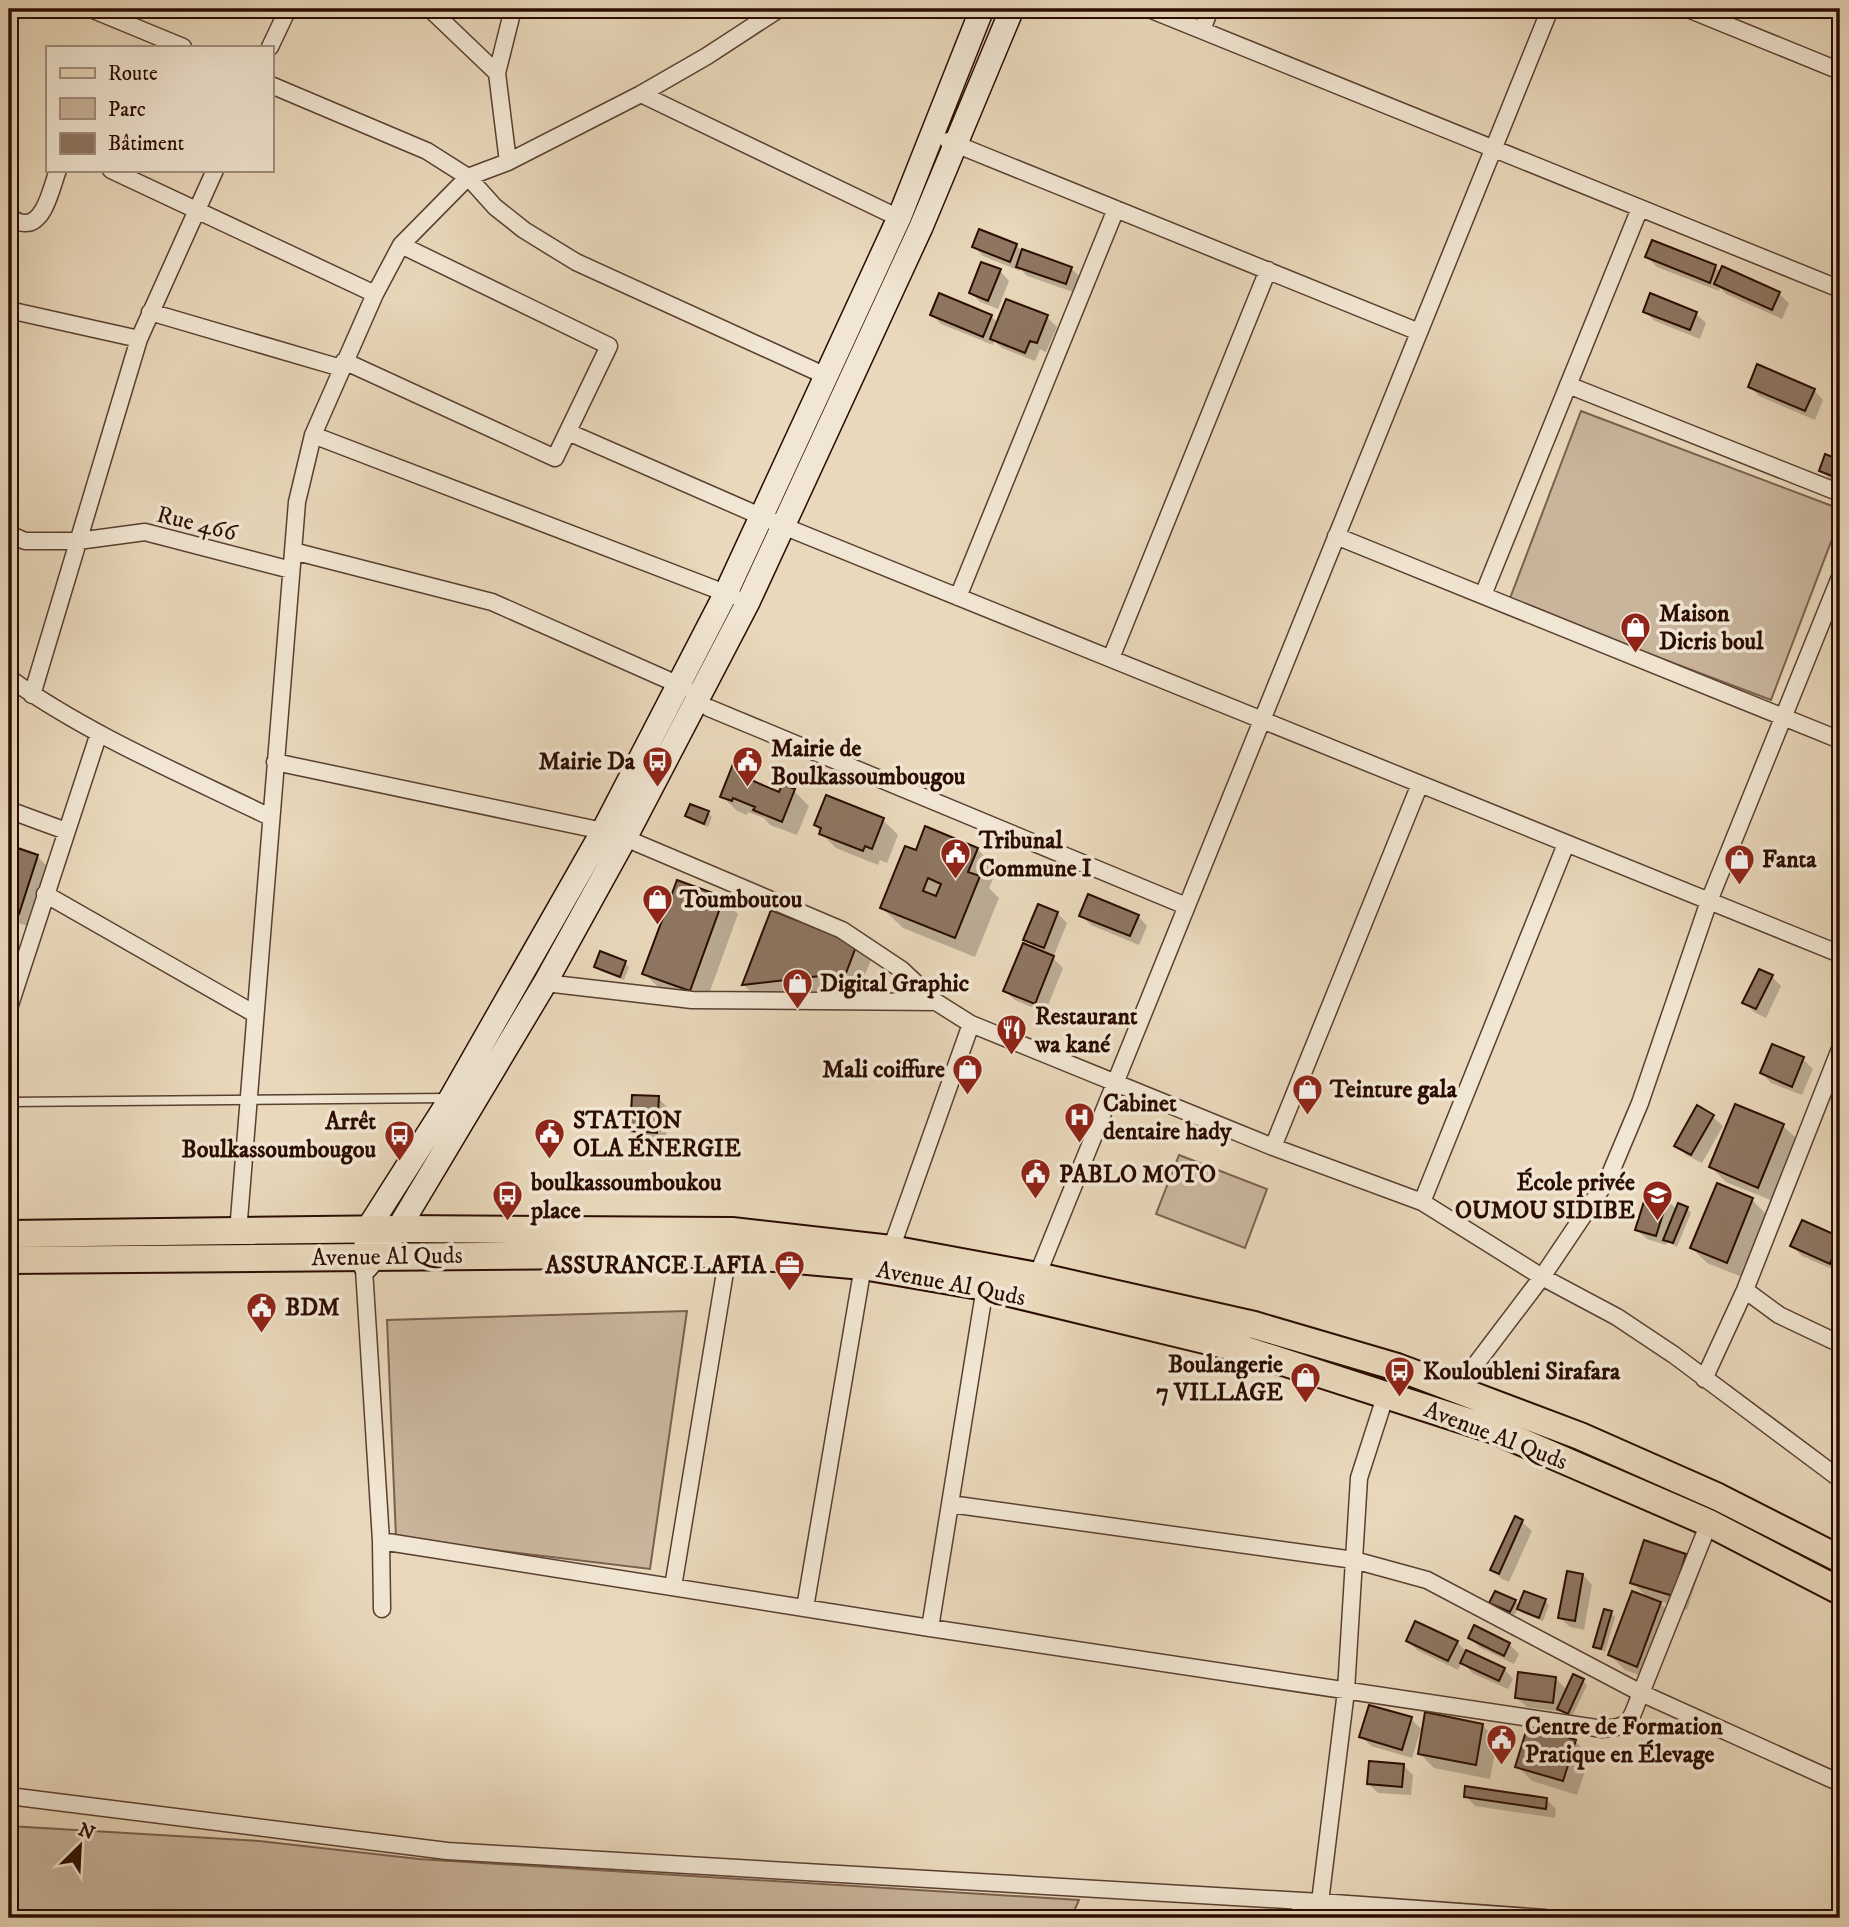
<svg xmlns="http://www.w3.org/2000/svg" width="1849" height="1927" font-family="'IM FELL DW Pica',serif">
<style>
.green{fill:#c9b59c;stroke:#7a604f;stroke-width:2}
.shadow{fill:#0003}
.building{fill:#8e7662;stroke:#2b0c02;stroke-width:2;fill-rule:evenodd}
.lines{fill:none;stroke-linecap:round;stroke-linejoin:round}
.lane-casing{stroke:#5a3f30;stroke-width:11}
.street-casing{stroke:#5a3f30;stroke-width:19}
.secondary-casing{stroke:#2b0c02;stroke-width:26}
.primary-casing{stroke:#2b0c02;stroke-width:30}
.lane{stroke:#f1e6d3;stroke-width:8}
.street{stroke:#f1e6d3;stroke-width:16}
.secondary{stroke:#f1e6d3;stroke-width:23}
.primary{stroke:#e9d8bb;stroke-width:26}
.labels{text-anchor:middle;stroke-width:7;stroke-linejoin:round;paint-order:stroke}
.street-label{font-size:24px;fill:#2b0c02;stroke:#f1e6d3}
.poi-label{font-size:24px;font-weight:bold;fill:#2b0c02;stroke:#f1e6d3;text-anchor:start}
</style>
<rect width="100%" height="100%" fill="#e9d8bb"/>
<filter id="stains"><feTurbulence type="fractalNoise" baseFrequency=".00286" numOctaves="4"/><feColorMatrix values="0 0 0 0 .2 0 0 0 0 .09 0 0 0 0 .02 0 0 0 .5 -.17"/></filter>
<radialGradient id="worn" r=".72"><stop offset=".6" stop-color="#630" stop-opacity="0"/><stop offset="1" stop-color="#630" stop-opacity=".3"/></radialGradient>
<!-- green -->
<path class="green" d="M1581 411 1840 509V518L1771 700 1509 601Z
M1179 1155 1267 1189 1245 1248 1156 1214Z
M687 1311 650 1569 396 1538 387 1320Z
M9 1826 259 1841 419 1859 1079 1900 1071 1918H9Z"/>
<!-- shadow -->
<path class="shadow" d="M1016 245 1022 251 1071 268 1081 278 1076 293 1027 276 1020 269V271L983 256 974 247Z
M1647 257 1715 267 1721 272 1723 268 1779 294 1789 303 1782 319 1726 294 1720 288 1719 291 1657 267Z
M1000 271 1009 281 998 309 980 302 971 293Z
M1645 312 1696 314 1706 323 1700 339 1655 321Z
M932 315 991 316 998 323 1047 317 1057 327 1046 352 1040 349 1035 361 1002 348 994 341 993 345 941 324Z
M1750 387 1814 390 1823 400 1815 420 1759 396Z
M1826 457 1840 462V484L1831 480 1821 471Z
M746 771 761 786 780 794 794 791 809 806 797 835 770 825 764 818 748 812 747 815 737 811 722 796Z
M827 797 883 820 898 835 887 863 880 860 878 865 836 848 821 833 816 825Z
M708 813 712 817 708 827 692 820 687 816Z
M9 847 37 856 52 871 34 928 9 920Z
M977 849 997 869 989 888 999 898 975 957 903 928 882 908 917 852Z
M678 882 723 899 738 914 705 1005 659 988 644 973Z
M1039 906 1058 914 1067 923 1053 958 1063 968 1045 1013 1015 1000 1005 991 1038 951 1026 939Z
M1081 915 1138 916 1147 926 1139 945 1091 925Z
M856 945 871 960 860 987 758 999 744 985Z
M625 963 629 967 624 980 600 971 596 967Z
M1772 977 1781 986 1766 1018 1754 1012 1744 1002Z
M1803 1059 1813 1069 1802 1095 1771 1083 1762 1073Z
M658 1098 668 1108 666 1141 642 1140 632 1131Z
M1713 1117 1723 1126 1702 1163 1686 1155 1677 1145Z
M1783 1126 1798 1140 1773 1201 1726 1182 1711 1167Z
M1667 1199 1677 1210 1687 1208 1691 1213 1677 1247 1667 1241 1666 1245 1647 1239 1637 1230Z
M1752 1200 1767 1215 1742 1277 1707 1263 1692 1248Z
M1803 1222 1840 1239 1839 1272 1802 1256 1792 1246Z
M1522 1522 1532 1531 1509 1582 1502 1579 1492 1570Z
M1685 1555 1700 1570 1687 1610 1657 1600 1675 1618 1652 1680 1625 1670 1610 1655 1649 1599 1632 1582Z
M1583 1575 1592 1585 1584 1630 1570 1627 1560 1618Z
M1515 1601 1520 1606 1545 1601 1549 1605 1543 1621 1523 1613 1518 1608 1515 1615 1496 1607 1491 1603Z
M1611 1613 1615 1617 1605 1652 1595 1646Z
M1475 1627 1509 1644 1519 1654 1514 1664 1479 1647 1470 1637Z
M1408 1641 1457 1642 1466 1651 1504 1669 1513 1679 1508 1689 1472 1673 1462 1662 1458 1670 1417 1650Z
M1555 1678 1567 1690 1583 1681 1587 1685 1572 1717 1563 1712 1527 1707 1517 1698Z
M1411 1719 1421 1729 1412 1758 1371 1746 1361 1736Z
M1482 1725 1497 1740 1490 1779 1434 1768 1419 1753Z
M1575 1741 1590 1756 1577 1795 1532 1781 1517 1766Z
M1403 1765 1413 1775 1411 1795 1378 1793 1368 1783Z
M1466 1796 1546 1799 1556 1809 1555 1818 1475 1806Z"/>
<!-- building -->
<path class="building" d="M979 229 1017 244 1010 262 972 247Z
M1652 240 1716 265 1710 283 1645 257Z
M1022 249 1072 267 1066 284 1016 267Z
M981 262 1001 269 988 301 969 293Z
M1722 266 1780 292 1772 310 1714 284Z
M939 293 992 315 983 337 930 315Z
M1650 293 1697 312 1690 330 1643 312Z
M1006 299 1048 315 1037 343 1030 341 1025 353 990 339Z
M1757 364 1815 389 1805 411 1748 387Z
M1825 454 1840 460V479L1819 471Z
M733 764 747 770 744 777 779 792 782 784 795 789 782 822 753 810 755 807 733 798 732 801 720 797Z
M826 795 884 818 872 849 865 846 863 851 819 834 821 828 814 825Z
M690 804 709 811 704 824 685 816Z
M925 826 978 848 968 872 980 876 955 938 880 908 905 846 916 850ZM928 878 941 884 936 896 923 891Z
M9 845 38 855 19 914 9 911Z
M677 880 724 897 690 991 642 974Z
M1088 894 1139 915 1130 936 1079 916Z
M1038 904 1058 912 1044 948 1023 940Z
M771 910 857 944 846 973 742 985Z
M1023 943 1054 956 1035 1004 1003 991Z
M600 951 626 961 620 977 594 967Z
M1759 969 1773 975 1756 1009 1742 1003Z
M1772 1044 1804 1057 1792 1087 1760 1073Z
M632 1095 659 1096 657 1133 630 1131Z
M1735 1104 1784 1124 1758 1188 1709 1167Z
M1697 1105 1714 1115 1691 1155 1674 1146Z
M1717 1183 1753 1198 1727 1263 1690 1248Z
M1647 1192 1668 1198 1656 1236 1635 1230Z
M1678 1203 1688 1207 1673 1243 1663 1240Z
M1802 1220 1840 1237 1830 1264 1790 1246Z
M1515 1516 1523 1520 1499 1574 1490 1570Z
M1644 1540 1686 1554 1673 1596 1630 1583Z
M1567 1571 1583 1574 1575 1621 1558 1618Z
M1495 1591 1516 1600 1510 1612 1489 1603Z
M1524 1591 1546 1599 1539 1618 1517 1609Z
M1632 1591 1661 1602 1637 1667 1608 1655Z
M1604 1609 1612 1611 1601 1649 1593 1647Z
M1415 1621 1458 1641 1448 1661 1406 1641Z
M1474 1625 1510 1643 1504 1656 1468 1638Z
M1466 1650 1505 1668 1499 1681 1460 1663Z
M1518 1672 1556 1677 1553 1703 1515 1698Z
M1573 1674 1584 1679 1568 1714 1557 1709Z
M1369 1705 1412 1717 1402 1750 1359 1737Z
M1425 1712 1483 1724 1476 1765 1418 1754Z
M1528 1725 1576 1740 1563 1781 1515 1767Z
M1369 1761 1404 1764 1402 1787 1367 1784Z
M1465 1786 1547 1798 1546 1809 1464 1797Z"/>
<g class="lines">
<defs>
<path id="lane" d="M9 1102 447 1098
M1295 1918 1297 1900"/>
<path id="street" d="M91 9 183 47
M430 9 497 73 508 162
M1149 9 1840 289
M1688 9 1840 71
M1202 30 1210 9
M270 47 288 9
M497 73 513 9
M271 85 427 151 468 177 495 207 524 230 576 262 826 376
M641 94 899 218
M948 141 1419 332
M111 170 375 294
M9 217C13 219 19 223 24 223 45 225 52 185 58 170
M9 310 139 339
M150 312 341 368
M344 361 555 458 609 346 401 245
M1568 385 1840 493
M568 432 783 526 1840 954
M313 435 733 596
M9 534 25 541H78L145 532 291 570
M1336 536 1840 740
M293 551 492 602 686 688
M1483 595 1640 208
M958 597 1116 209
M1111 658 1268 270
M9 678C89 735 182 774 270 817
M32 695 139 339 215 170
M709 708 1186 906
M275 762 603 831 625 838 842 930 902 970 936 1002 971 1024 1273 1147 1422 1202 1542 1277 1617 1317 1674 1355 1840 1479
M9 810 66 831
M45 894 255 1014
M545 983 692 1000 936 1002
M9 1008 99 733
M1273 1147 1420 784
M1422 1202 1566 844
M238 1232 297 502 313 435 375 294 401 245 468 177 508 162 641 94 707 56 779 9
M891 1249 971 1024
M364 1269 381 1541 382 1609
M1037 1276 1550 9
M1745 1290 1779 1315 1840 1344
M1704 1379 1745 1290 1840 1049
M1457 1389 1542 1277 1608 1179 1640 1103 1709 901 1840 577
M950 1504 1354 1560 1427 1580 1641 1693 1709 1523
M381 1541 930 1628 1603 1729C1633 1727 1630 1719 1641 1693L1840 1783
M673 1587 728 1254
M805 1608 863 1266
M930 1628 985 1287
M9 1796 447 1851 1320 1902 1545 1918
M1320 1902 1346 1691 1359 1478 1386 1394"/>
<path id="secondary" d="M366 1243 367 1230 451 1098 603 831 726 593 899 218 982 9
M366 1267 398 1229 545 983 625 838 748 602 921 227 1012 9"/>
<path id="primary" d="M9 1234 398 1229 732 1231 891 1249 1037 1276 1254 1325 1397 1367 1580 1436 1718 1497 1840 1559
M9 1260 728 1254 863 1266 985 1287 1246 1350 1494 1430 1709 1523 1840 1591"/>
</defs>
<!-- lane casing -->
<use href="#lane" class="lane-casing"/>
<!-- street casing -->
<use href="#street" class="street-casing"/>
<!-- secondary casing -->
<use href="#secondary" class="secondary-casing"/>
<!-- primary casing -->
<use href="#primary" class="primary-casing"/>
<!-- lane -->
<use href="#lane" class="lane"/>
<!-- street -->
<use href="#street" class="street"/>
<!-- secondary -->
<use href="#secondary" class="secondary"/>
<!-- primary -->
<use href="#primary" class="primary"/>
</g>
<!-- icons -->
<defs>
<symbol id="shop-pin" viewBox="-11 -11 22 30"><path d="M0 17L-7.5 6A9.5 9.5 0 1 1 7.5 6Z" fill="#8f2418" stroke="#f1e6d3"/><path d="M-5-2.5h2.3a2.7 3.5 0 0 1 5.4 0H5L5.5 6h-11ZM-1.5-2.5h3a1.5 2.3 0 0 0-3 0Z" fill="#fff"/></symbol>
<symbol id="bus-pin" viewBox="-11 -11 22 30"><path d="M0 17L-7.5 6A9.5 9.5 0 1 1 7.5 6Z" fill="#8f2418" stroke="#f1e6d3"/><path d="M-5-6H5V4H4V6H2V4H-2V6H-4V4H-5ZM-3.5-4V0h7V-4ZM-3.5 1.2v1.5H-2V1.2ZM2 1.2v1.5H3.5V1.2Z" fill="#fff"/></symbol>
<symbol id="civic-pin" viewBox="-11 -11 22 30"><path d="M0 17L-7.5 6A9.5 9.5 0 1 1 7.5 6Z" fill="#8f2418" stroke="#f1e6d3"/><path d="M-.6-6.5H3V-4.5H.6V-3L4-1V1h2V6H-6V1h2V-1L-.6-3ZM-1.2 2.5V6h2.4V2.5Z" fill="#fff"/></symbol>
<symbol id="restaurant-pin" viewBox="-11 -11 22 30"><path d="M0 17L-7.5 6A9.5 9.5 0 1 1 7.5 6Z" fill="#8f2418" stroke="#f1e6d3"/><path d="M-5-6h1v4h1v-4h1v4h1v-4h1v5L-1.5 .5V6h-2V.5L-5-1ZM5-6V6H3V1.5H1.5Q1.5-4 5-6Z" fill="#fff"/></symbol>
<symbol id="hospital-pin" viewBox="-11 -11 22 30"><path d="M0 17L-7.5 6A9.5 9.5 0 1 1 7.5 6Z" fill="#8f2418" stroke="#f1e6d3"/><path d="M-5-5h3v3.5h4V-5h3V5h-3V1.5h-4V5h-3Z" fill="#fff"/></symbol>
<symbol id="school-pin" viewBox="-11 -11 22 30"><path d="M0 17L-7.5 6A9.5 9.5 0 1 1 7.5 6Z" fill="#8f2418" stroke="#f1e6d3"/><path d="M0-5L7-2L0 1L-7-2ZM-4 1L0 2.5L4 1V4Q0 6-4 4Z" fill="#fff"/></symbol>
<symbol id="office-pin" viewBox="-11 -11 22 30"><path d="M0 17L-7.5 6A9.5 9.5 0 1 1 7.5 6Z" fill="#8f2418" stroke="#f1e6d3"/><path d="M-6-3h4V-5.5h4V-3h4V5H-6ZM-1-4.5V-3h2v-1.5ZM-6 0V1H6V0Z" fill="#fff"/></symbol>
</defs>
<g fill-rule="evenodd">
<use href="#shop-pin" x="1618" y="610" width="35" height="47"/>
<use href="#bus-pin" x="640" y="744" width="35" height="47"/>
<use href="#civic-pin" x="730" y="744" width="35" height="47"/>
<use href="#civic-pin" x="938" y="836" width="35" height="47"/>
<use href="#shop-pin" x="1722" y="842" width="35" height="47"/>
<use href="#shop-pin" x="640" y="882" width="35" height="47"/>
<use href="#shop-pin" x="780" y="966" width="35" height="47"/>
<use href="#restaurant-pin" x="994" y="1012" width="35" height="47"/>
<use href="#shop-pin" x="950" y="1052" width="35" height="47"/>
<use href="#shop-pin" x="1290" y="1072" width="35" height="47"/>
<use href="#hospital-pin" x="1062" y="1100" width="35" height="47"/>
<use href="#civic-pin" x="532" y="1116" width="35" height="47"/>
<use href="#bus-pin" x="382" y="1118" width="35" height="47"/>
<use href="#civic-pin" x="1018" y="1156" width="35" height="47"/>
<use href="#bus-pin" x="490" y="1178" width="35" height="47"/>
<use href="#school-pin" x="1640" y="1178" width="35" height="47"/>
<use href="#office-pin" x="772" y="1248" width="35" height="47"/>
<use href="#civic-pin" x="244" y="1290" width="35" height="47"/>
<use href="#bus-pin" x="1382" y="1354" width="35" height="47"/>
<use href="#shop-pin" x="1288" y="1360" width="35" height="47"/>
<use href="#civic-pin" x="1484" y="1722" width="35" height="47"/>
</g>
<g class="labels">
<!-- street labels -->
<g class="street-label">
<text transform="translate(197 523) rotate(14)" y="8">Rue 466</text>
<text transform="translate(387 1256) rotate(-1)" y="8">Avenue Al Quds</text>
<text transform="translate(951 1283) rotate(11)" y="8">Avenue Al Quds</text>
<text transform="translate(1496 1435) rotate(21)" y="8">Avenue Al Quds</text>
</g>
<!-- poi labels -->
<g class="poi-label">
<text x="1659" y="621">Maison<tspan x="1659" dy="28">Dicris boul</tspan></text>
<text x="771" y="756">Mairie de<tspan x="771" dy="28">Boulkassoumbougou</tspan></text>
<text x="635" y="769" text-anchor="end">Mairie Da</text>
<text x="979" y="848">Tribunal<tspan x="979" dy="28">Commune I</tspan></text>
<text x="1762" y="867">Fanta</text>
<text x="680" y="907">Toumboutou</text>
<text x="820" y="991">Digital Graphic</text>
<text x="1035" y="1024">Restaurant<tspan x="1035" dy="28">wa kané</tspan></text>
<text x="945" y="1077" text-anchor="end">Mali coiffure</text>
<text x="1330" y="1097">Teinture gala</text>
<text x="1103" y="1111">Cabinet<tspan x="1103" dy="28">dentaire hady</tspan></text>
<text x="573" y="1128">STATION<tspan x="573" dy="28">OLA ÉNERGIE</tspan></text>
<text x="376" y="1129" text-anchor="end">Arrêt<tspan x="376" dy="28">Boulkassoumbougou</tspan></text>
<text x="1059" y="1182">PABLO MOTO</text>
<text x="531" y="1190">boulkassoumboukou<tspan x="531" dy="28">place</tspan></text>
<text x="1635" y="1190" text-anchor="end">École privée<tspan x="1635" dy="28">OUMOU SIDIBE</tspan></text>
<text x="766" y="1273" text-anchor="end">ASSURANCE LAFIA</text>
<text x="285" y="1315">BDM</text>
<text x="1283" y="1372" text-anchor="end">Boulangerie<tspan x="1283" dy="28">7 VILLAGE</tspan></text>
<text x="1423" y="1379">Kouloubleni Sirafara</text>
<text x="1525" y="1734">Centre de Formation<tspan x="1525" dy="28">Pratique en Élevage</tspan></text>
</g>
</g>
<!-- margin -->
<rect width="1849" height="1927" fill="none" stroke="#e9d8bb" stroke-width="35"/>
<rect x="10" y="10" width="1828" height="1906" fill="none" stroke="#2b0c02" stroke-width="3.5"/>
<rect x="18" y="18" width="1814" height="1892" fill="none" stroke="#2b0c02" stroke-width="2"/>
<!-- legend -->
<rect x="46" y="46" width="228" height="126" fill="#f1e6d3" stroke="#a28f7f" stroke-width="2"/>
<rect x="60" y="68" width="35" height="10" fill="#e9d8bb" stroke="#a28f7f" stroke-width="2"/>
<text x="108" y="80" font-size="21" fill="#2b0c02">Route</text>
<rect x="60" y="98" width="35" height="21" fill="#c9b59c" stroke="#a28f7f" stroke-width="2"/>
<text x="108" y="116" font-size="21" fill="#2b0c02">Parc</text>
<rect x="60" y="133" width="35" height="21" fill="#8e7662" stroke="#a28f7f" stroke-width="2"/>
<text x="108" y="150" font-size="21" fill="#2b0c02">Bâtiment</text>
<!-- north arrow -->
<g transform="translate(80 1846) rotate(24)" stroke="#f1e6d3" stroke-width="5" paint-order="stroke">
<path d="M0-5L12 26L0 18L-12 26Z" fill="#2b0c02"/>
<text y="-10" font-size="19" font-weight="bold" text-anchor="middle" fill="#2b0c02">N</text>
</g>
<rect width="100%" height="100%" filter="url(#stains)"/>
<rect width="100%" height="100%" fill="url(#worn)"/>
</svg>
